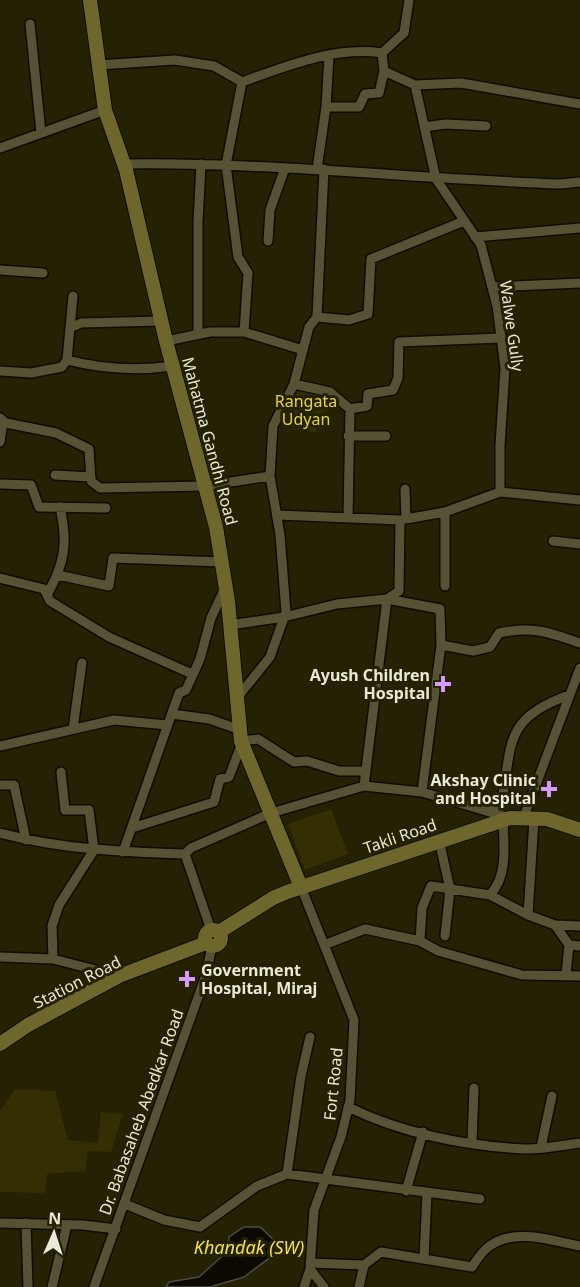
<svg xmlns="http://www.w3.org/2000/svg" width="580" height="1287" font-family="'Noto Sans',sans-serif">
	<rect width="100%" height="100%" fill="#252103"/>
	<path fill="#342f02" d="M 297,389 L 330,398 L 315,433 L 280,424 Z
		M 331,809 L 348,854 L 305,870 L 288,824 Z
		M 15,1089 L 55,1091 L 68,1140 L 98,1143 L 101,1112 L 123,1114 L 111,1152 L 88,1151 L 85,1171 L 47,1174 L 45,1193 L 0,1192 L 0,1111 Z"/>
	<path fill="#0b0901" stroke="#4e4c41" stroke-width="1.5" d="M 244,1227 L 260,1227 L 275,1241 L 272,1256 L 244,1277 L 210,1287 L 166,1287 L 169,1282 L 199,1277 L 229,1250 L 229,1237 Z"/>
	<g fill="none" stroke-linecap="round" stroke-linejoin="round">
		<g stroke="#0f0a00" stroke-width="12">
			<path id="minor" d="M 409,0 L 404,33 L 382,53 L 384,71 L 415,85 L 461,83 L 580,104
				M 30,24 L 41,133
				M 98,65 L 175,60 L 214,66 L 242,82
				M 242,82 L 226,165 L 238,257 L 248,273 L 244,332
				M 242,82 C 286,66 335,46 382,53
				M 415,85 L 436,179 L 481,245 L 497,306 L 505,368 L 500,446 L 500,492
				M 326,107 L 359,107 L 365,94 L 379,93 L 384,71
				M 425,127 L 445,124 L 486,126
				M 0,148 L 105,110
				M 125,164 C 270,162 414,179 560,184 L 580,182
				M 317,169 L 326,107 L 329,56
				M 475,237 L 580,228
				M 268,241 L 270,210 L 285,168
				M 0,270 L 43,273
				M 492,287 L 580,283
				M 317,317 L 349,320 L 368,314 L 371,259 L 464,221
				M 70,328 L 73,296
				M 198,334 L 198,222 L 201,164
				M 166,341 L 210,332 L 244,332 L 303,350
				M 67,360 L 70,328 L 81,323 L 162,321
				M 0,371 L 31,373 L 62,367 L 67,360 C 102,369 137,371 173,366
				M 294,384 L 330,392 L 350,409 L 367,406 L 368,394 L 393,390 L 398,378 L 399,342 L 501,338
				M 0,418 L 6,423 L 56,433 L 89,449 L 91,481 L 100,488 L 205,486 L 270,476
				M 348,436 L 386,436
				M 0,442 L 3,421
				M 55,475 L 91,477
				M 0,484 L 31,485 L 39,507 L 106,508
				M 405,489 L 406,519
				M 445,512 L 445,586
				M 277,515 L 400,520 L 445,512 L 500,492 L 580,500
				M 348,518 L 350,409
				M 553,541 L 580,544
				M 58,575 L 109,586 L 113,558 L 222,562
				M 0,578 L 44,589 L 50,601 L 109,637 L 192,674
				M 47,595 C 65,563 68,543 60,507
				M 230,625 L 284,617 L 337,604 L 387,599 L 440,609 L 441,645 L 422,792
				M 441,645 L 473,651 L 490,647 L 499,633 C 533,626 548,632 580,643
				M 237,698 L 270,657 L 286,612 L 280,535 L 270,476 L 273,426 L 294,384 L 309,327 L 317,317 L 324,169
				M 172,714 L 209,719 L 241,730
				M 73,729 L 82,663
				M 241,741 L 258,739 L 294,762 L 307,761 L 339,771 L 365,771
				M 0,746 L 114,720 L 167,725
				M 0,785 L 14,785 L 26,840
				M 364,786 L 422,792 L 510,818
				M 489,812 L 501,805 C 513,744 502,719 569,695
				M 523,819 L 580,668
				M 534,819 L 528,915 L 555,925 L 580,926
				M 132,828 L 214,802 L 220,779 L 229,777 L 242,743
				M 0,833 C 61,849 122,852 185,854
				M 439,840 L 450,889 L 445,936
				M 123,852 L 179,693 L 186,690 L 200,659 L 211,618 L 225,588
				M 301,887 L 354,1020 L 350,1100 L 341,1137 L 314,1210 L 310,1269 L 304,1287
				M 490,895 L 528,915
				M 555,925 L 569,945 L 580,946
				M 211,930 L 185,854 L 191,848 L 271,813 L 364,786 L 387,599 L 399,591 L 400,520
				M 420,941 L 422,908 L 431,886 L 490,895 C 508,876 504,846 503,820
				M 324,945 L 365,929 L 420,941 L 438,951 L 522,975 L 580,976
				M 0,957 L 53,959 L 119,976
				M 53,959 L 52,926 L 59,905 L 94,850 L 89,810 L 65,810 L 61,772
				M 566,974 L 569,945
				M 348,1107 C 401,1133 465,1146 524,1149 C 542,1150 562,1145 580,1143
				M 472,1143 L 474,1088
				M 541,1147 L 552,1096
				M 287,1174 L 301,1076 L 310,1037
				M 406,1191 L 423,1132
				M 125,1204 L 164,1220 L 200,1227 L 257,1186 L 287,1174 L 480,1199
				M 0,1223 L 83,1225 L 116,1229
				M 26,1223 L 28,1287
				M 424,1259 L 427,1193
				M 310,1263 L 364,1265 L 359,1287
				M 364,1265 L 381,1252 L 472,1267 C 477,1259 483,1250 491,1245 C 516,1228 553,1241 580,1246
				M 310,1269 L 324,1287
				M 52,1287 L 67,1225
				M 94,1287 L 206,975 L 212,946"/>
		</g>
		<g stroke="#0f0a00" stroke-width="16">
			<path id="secondary" d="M 90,0 L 105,110 L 126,170 L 166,341 L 216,527 L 228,601 L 241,741 L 301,887
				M205 938a8 8 0 1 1 16 0a8 8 0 1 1-16 0Z
				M 219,932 L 273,898 L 287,892 L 510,818 L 547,819 L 580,830
				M 0,1044 L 28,1025 L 119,976 L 206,943"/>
		</g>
		<use href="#minor" stroke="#565233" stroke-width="9"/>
		<use href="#secondary" stroke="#6e672c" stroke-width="14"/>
	</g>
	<g fill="#d69bfa" stroke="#252103" stroke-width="2">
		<path d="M440 675h6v6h6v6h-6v6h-6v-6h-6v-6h6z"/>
		<path d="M546 780h6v6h6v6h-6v6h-6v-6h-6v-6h6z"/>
		<path d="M184 970h6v6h6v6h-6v6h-6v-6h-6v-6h6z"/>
	</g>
	<g text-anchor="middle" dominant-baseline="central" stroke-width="6" stroke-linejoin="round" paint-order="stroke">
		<g font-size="16" fill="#eae8d6" stroke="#252103">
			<text transform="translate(512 326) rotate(82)">Walwe Gully</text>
			<text transform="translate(210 441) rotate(75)">Mahatma Gandhi Road</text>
			<text transform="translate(400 836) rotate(-19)">Takli Road</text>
			<text transform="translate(77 982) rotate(-27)">Station Road</text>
			<text transform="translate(333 1084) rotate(-84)">Fort Road</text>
			<text transform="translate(141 1112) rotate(-70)">Dr. Babasaheb Abedkar Road</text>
		</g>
		<g font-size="16" fill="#e7d547" stroke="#252103">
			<text x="306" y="401">Rangata<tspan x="306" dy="18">Udyan</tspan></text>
		</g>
		<g font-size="16" font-weight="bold" fill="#eae8d6" stroke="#252103" text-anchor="end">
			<text x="430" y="675">Ayush Children<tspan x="430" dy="18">Hospital</tspan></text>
			<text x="536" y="780">Akshay Clinic<tspan x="536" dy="18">and Hospital</tspan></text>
			<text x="201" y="970" text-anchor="start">Government<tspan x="201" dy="18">Hospital, Miraj</tspan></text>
		</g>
		<g font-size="18" font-style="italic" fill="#f2e055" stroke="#252103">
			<text x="249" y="1247">Khandak (SW)</text>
		</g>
	</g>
	<g transform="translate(54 1233) rotate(3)" stroke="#252103" stroke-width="4.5" paint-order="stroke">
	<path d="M0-4.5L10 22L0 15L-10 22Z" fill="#eae8d6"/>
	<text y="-9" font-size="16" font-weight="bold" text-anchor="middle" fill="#eae8d6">N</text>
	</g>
</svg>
